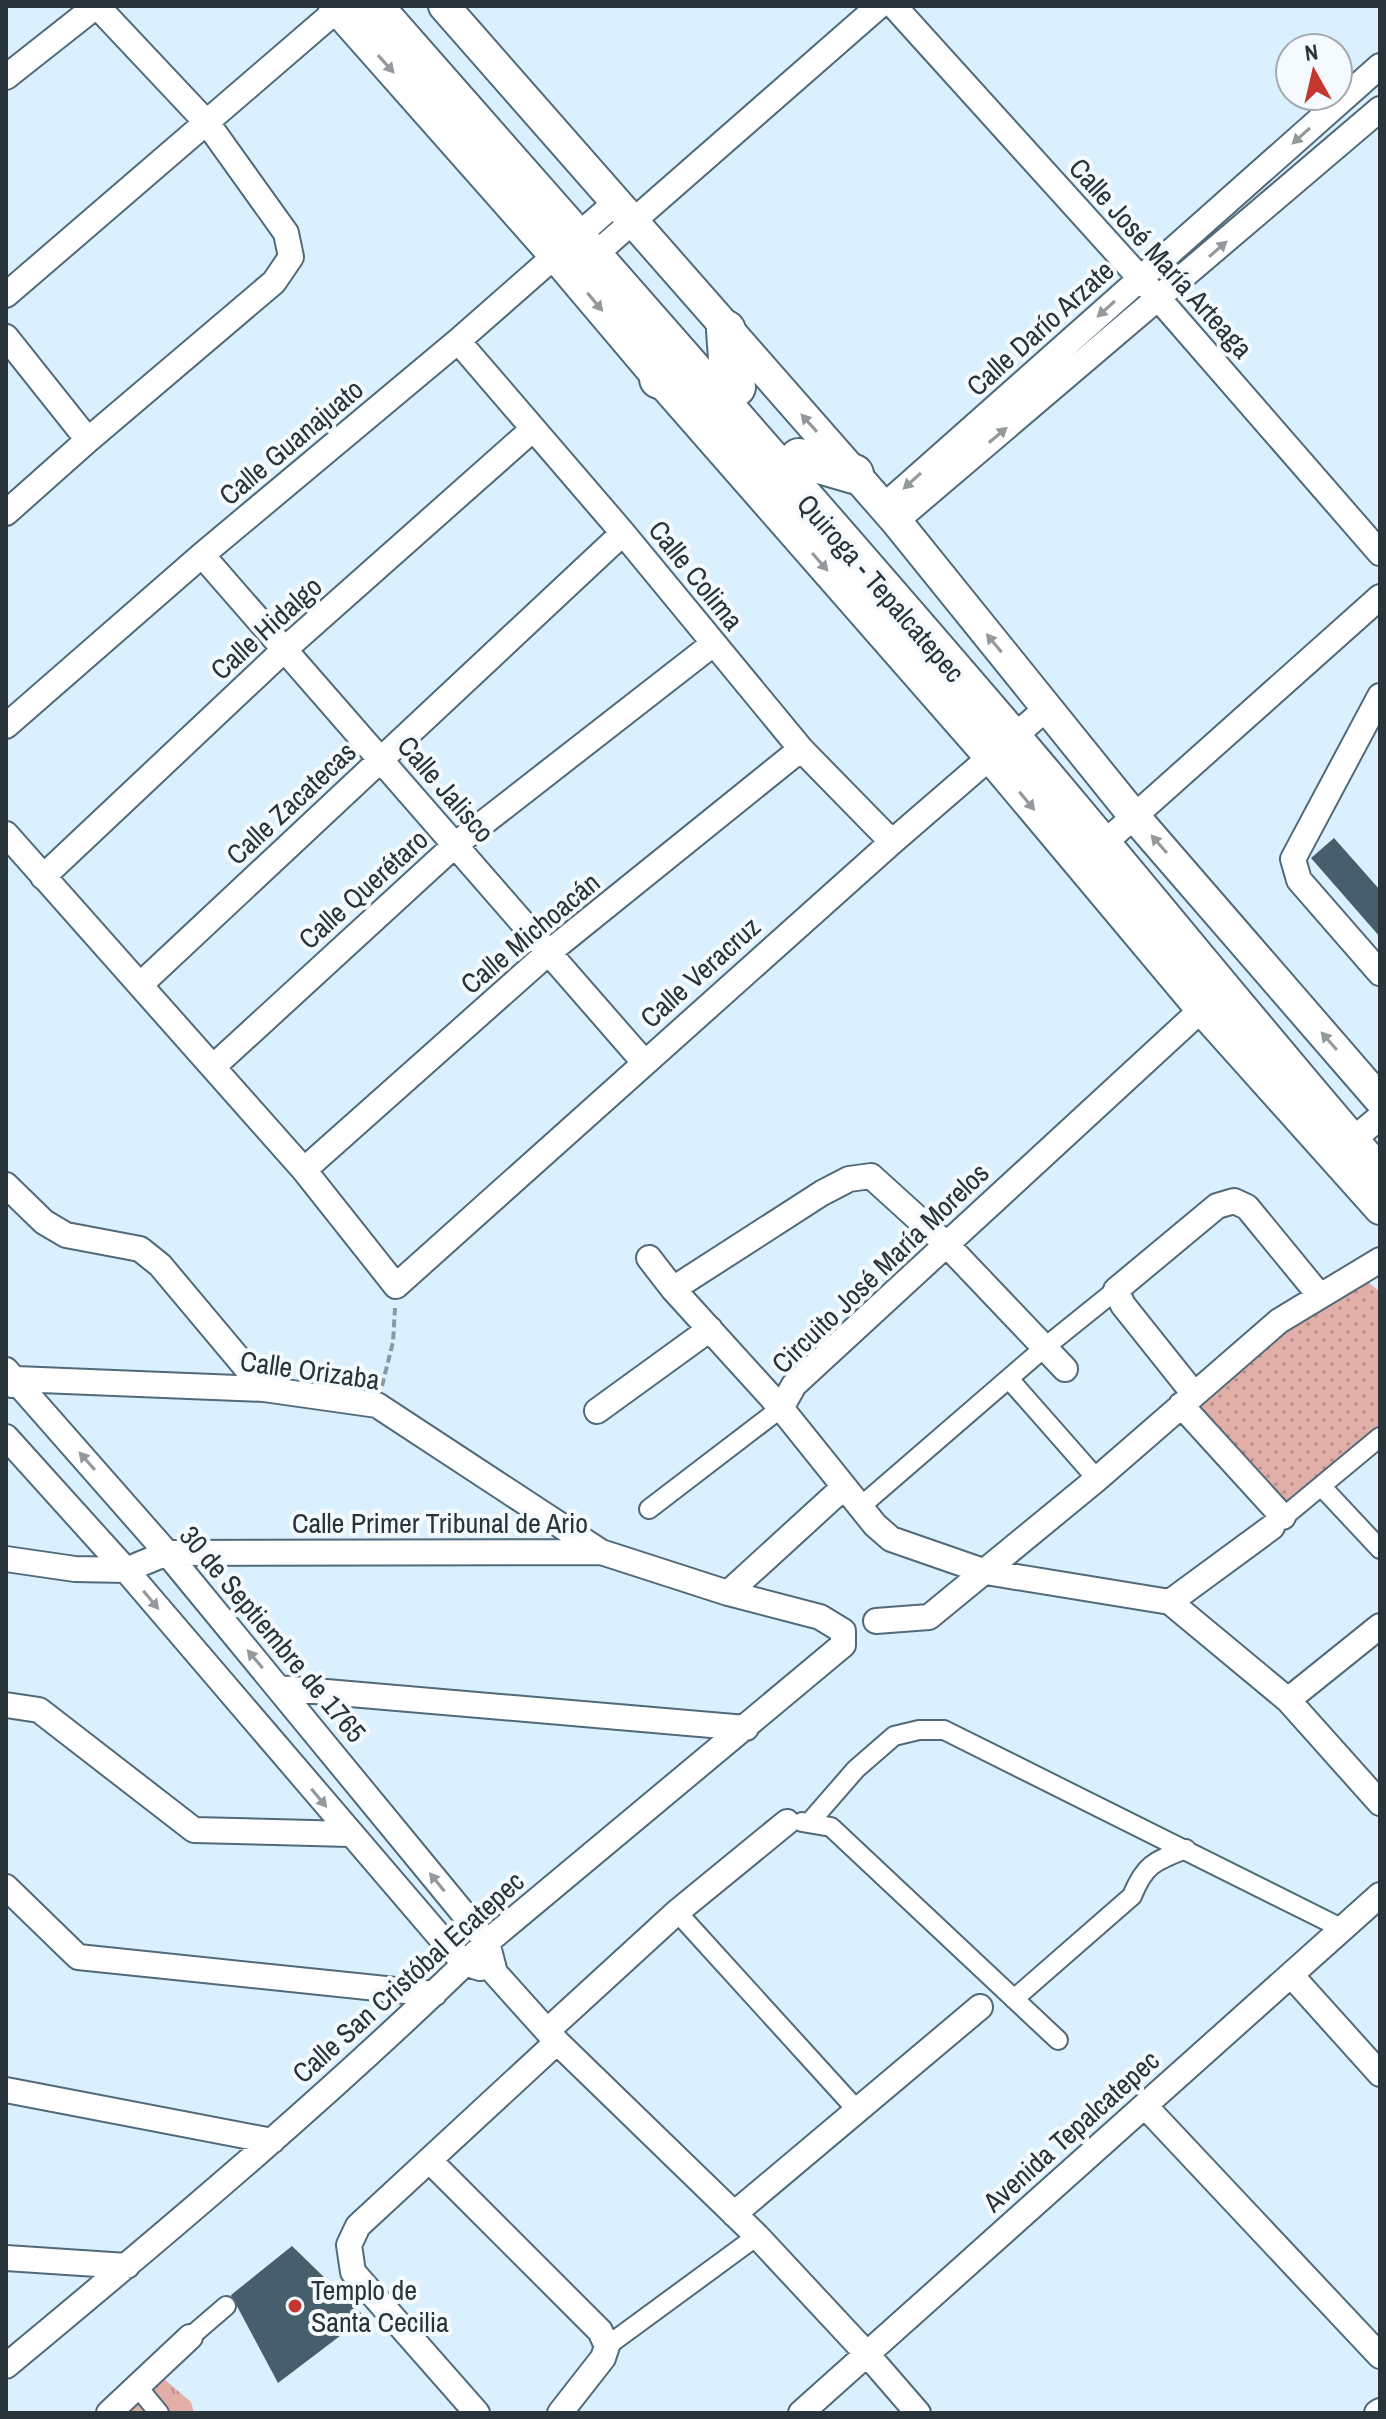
<svg xmlns="http://www.w3.org/2000/svg" width="1386" height="2419" font-family="'Archivo Narrow',sans-serif">
	<defs>
		<pattern id="grass-tufts" width="24" height="20" patternUnits="userSpaceOnUse" patternTransform="scale(2)"><rect width="24" height="20" fill="#e1afa8"/><path d="M3 7l-1-3M5 7V3M7 7l1-3M15 17l-1-3M17 17v-4M19 17l1-3" fill="none" stroke="#b68f8a"/></pattern>
		<pattern id="park-dots" width="8" height="8" patternUnits="userSpaceOnUse" patternTransform="scale(2)"><rect width="8" height="8" fill="#e1afa8"/><path d="M2 2h.1M6 6h.1" fill="none" stroke="#b68f8a" stroke-width="1.8" stroke-linecap="round"/></pattern>
	</defs>
	<rect width="100%" height="100%" fill="#daf0fe"/>
	<path fill="url(#grass-tufts)" d="M 164,2379 L 191,2402 L 194,2413 L 128,2413 Z"/>
	<path fill="url(#park-dots)" d="M 1360,1275 L 1380,1292 L 1380,1433 L 1284,1514 L 1184,1405 Z"/>
	<path fill="#475f6d" d="M 1334,838 L 1380,890 L 1380,937 L 1311,858 Z
		M 292,2246 L 365,2317 L 278,2383 L 231,2295 Z"/>
	<g fill="none" stroke-linecap="round" stroke-linejoin="round">
		<g stroke="#516978" stroke-width="22">
			<path id="pedestrian" d="M 1009,1379 L 1097,1479
				M 1321,1486 L 1380,1549
				M 860,1507 L 1044,1348 L 1116,1290
				M 649,1509 L 781,1408
				M 1274,1525 L 1380,1437
				M 802,1822 L 831,1827 L 1058,2040
				M 809,1823 L 856,1769 L 894,1736 L 919,1730 L 944,1730 L 1341,1928
				M 677,1912 L 856,2109
				M 1014,1999 L 1132,1896 C 1145,1864 1155,1861 1186,1849
				M 190,2337 L 226,2306
				M 607,2346 L 757,2236
				M 136,2385 L 159,2413"/>
		</g>
		<g stroke="#516978" stroke-width="28">
			<path id="minor" d="M 894,6 L 1159,299 L 1380,553
				M 6,77 L 96,6
				M 583,265 L 879,6
				M 6,295 L 338,9
				M 6,337 L 88,440
				M 458,341 L 623,533 L 801,749 L 892,842
				M 883,507 L 1380,66
				M 6,513 L 88,440 L 274,282 L 291,257 L 286,233 L 208,124 L 97,6
				M 896,521 L 1380,109
				M 202,555 L 644,1062
				M 1380,696 L 1293,859 L 1299,880 L 1380,973
				M 6,726 L 202,555 L 458,341 L 615,203
				M 6,834 L 304,1170 L 396,1286 L 892,842 L 1047,708
				M 1092,854 L 1380,597
				M 43,877 L 284,650 L 533,429
				M 140,985 L 623,533
				M 213,1067 L 455,845 L 713,644
				M 1342,1149 L 1380,1117
				M 304,1170 L 548,953 L 801,749
				M 6,1185 L 44,1222 L 66,1235 L 140,1249 L 160,1265 L 264,1389
				M 649,1258 L 673,1289 L 781,1408 L 875,1525 L 891,1539 L 986,1572 L 1170,1602 L 1288,1700 L 1380,1803
				M 673,1289 L 822,1193 L 849,1179 L 871,1176 L 947,1245 L 1065,1369
				M 6,1370 L 167,1553 L 487,1942 L 495,1973 L 557,2042 L 757,2236 L 866,2353 L 918,2413
				M 11,1385 L 16,1379 L 264,1389 L 377,1405 L 601,1552
				M 1194,1394 L 1123,1305 L 1116,1290 L 1217,1206 L 1234,1201 L 1247,1207 L 1320,1296
				M 1181,1405 L 1283,1517
				M 781,1408 L 794,1385 L 1214,998
				M 597,1411 L 710,1329
				M 6,1437 L 126,1570 L 446,1944 L 465,1963 L 480,1968
				M 6,1559 L 75,1569 L 126,1570 L 167,1553 L 601,1552 L 728,1593 L 820,1617 L 843,1631 L 843,1645 L 487,1942 C 335,2091 170,2230 6,2366
				M 728,1593 L 844,1487
				M 1170,1602 L 1272,1527
				M 876,1621 L 929,1617 L 1097,1479 L 1279,1321 L 1380,1260
				M 280,1688 L 746,1728
				M 1288,1700 L 1380,1626
				M 6,1705 L 39,1710 L 194,1830 L 350,1834
				M 6,1887 L 78,1957 L 434,1994
				M 1291,1975 L 1380,2074
				M 547,2031 L 677,1912 L 787,1822
				M 6,2090 L 272,2141
				M 1145,2106 L 1380,2356
				M 430,2161 L 600,2331 L 607,2346 L 603,2358 L 560,2413
				M 734,2214 L 980,2007
				M 6,2258 L 127,2266
				M 109,2413 L 190,2337
				M 477,2413 L 353,2272 L 349,2245 L 358,2226 L 557,2042
				M 801,2413 L 1380,1895
				M 1377,2413 L 1380,2411"/>
		</g>
		<g stroke="#516978" stroke-width="34">
			<path id="tertiary" d="M 334,6 L 555,256 L 659,379 L 989,756 L 1201,1009 L 1380,1209
				M 444,6 L 896,521 L 1134,816 L 1380,1100"/>
		</g>
		<g stroke="#516978" stroke-width="42">
			<path id="primary" d="M 373,6 C 586,249 801,491 1011,737 C 1135,883 1255,1032 1380,1177
				M 726,330 L 728,359 L 736,387
				M 659,379 L 717,400
				M 799,458 L 854,474"/>
		</g>
		<path stroke="#899aa5" stroke-width="4" stroke-dasharray="8 4" stroke-linecap="butt" d="M 382,1386 L 393,1342 L 395,1308"/>
		<use href="#pedestrian" stroke="#fff" stroke-width="18"/>
		<use href="#minor" stroke="#fff" stroke-width="24"/>
		<use href="#tertiary" stroke="#fff" stroke-width="30"/>
		<use href="#primary" stroke="#fff" stroke-width="38"/>
	</g>
	<defs><path id="oneway-solid" d="M-6-.8H1V-3.2L6.5 0L1 3.2V.8H-6Z" transform="scale(2)"/></defs>
	<g fill="#94999c">
		<use href="#oneway-solid" transform="translate(386 64) rotate(48)"/>
		<use href="#oneway-solid" transform="translate(1301 136) rotate(138)"/>
		<use href="#oneway-solid" transform="translate(1218 249) rotate(-41)"/>
		<use href="#oneway-solid" transform="translate(595 302) rotate(50)"/>
		<use href="#oneway-solid" transform="translate(1106 309) rotate(138)"/>
		<use href="#oneway-solid" transform="translate(809 423) rotate(-132)"/>
		<use href="#oneway-solid" transform="translate(998 435) rotate(-40)"/>
		<use href="#oneway-solid" transform="translate(912 481) rotate(138)"/>
		<use href="#oneway-solid" transform="translate(820 562) rotate(49)"/>
		<use href="#oneway-solid" transform="translate(994 643) rotate(-129)"/>
		<use href="#oneway-solid" transform="translate(1027 801) rotate(50)"/>
		<use href="#oneway-solid" transform="translate(1159 844) rotate(-131)"/>
		<use href="#oneway-solid" transform="translate(1329 1041) rotate(-131)"/>
		<use href="#oneway-solid" transform="translate(87 1461) rotate(-131)"/>
		<use href="#oneway-solid" transform="translate(151 1600) rotate(50)"/>
		<use href="#oneway-solid" transform="translate(255 1659) rotate(-130)"/>
		<use href="#oneway-solid" transform="translate(319 1798) rotate(50)"/>
		<use href="#oneway-solid" transform="translate(437 1882) rotate(-129)"/>
	</g>
	<circle fill="#c4362e" stroke="#f5fafe" stroke-width="3" cx="295" cy="2306" r="8"/>
	<g text-anchor="middle" dominant-baseline="central" stroke-width="8" stroke-linejoin="round" paint-order="stroke">
		<g font-size="28" fill="#28333a" stroke="#f5fafe">
			<text transform="translate(1161 258) rotate(48)">Calle José María Arteaga</text>
			<text transform="translate(1040 328) rotate(-42)">Calle Darío Arzate</text>
			<text transform="translate(291 442) rotate(-40)">Calle Guanajuato</text>
			<text transform="translate(696 575) rotate(51)">Calle Colima</text>
			<text transform="translate(881 588) rotate(49)">Quiroga - Tepalcatepec</text>
			<text transform="translate(266 628) rotate(-42)">Calle Hidalgo</text>
			<text transform="translate(446 789) rotate(49)">Calle Jalisco</text>
			<text transform="translate(291 803) rotate(-43)">Calle Zacatecas</text>
			<text transform="translate(363 889) rotate(-42)">Calle Querétaro</text>
			<text transform="translate(530 933) rotate(-40)">Calle Michoacán</text>
			<text transform="translate(700 972) rotate(-42)">Calle Veracruz</text>
			<text transform="translate(880 1268) rotate(-44)">Circuito José María Morelos</text>
			<text transform="translate(310 1370) rotate(8)">Calle Orizaba</text>
			<text x="440" y="1523">Calle Primer Tribunal de Ario</text>
			<text transform="translate(273 1634) rotate(50)">30 de Septiembre de 1765</text>
			<text transform="translate(408 1977) rotate(-42)">Calle San Cristóbal Ecatepec</text>
			<text transform="translate(1071 2131) rotate(-42)">Avenida Tepalcatepec</text>
		</g>
		<g font-size="28" fill="#28333a" stroke="#f5fafe" text-anchor="start">
			<text x="311" y="2290">Templo de<tspan x="311" dy="32">Santa Cecilia</tspan></text>
		</g>
	</g>
	<rect width="1386" height="2419" fill="none" stroke="#28333a" stroke-width="16"/>
	<g transform="translate(1314 72) rotate(352)"><circle r="38" fill="#f5fafe" stroke="#a3aab0" stroke-width="2"/>
	<path d="M0-6L14 30L0 20L-14 30Z" fill="#c4362e"/>
	<text y="-12" font-size="22" font-weight="bold" text-anchor="middle" fill="#28333a">N</text>
	</g>
</svg>
